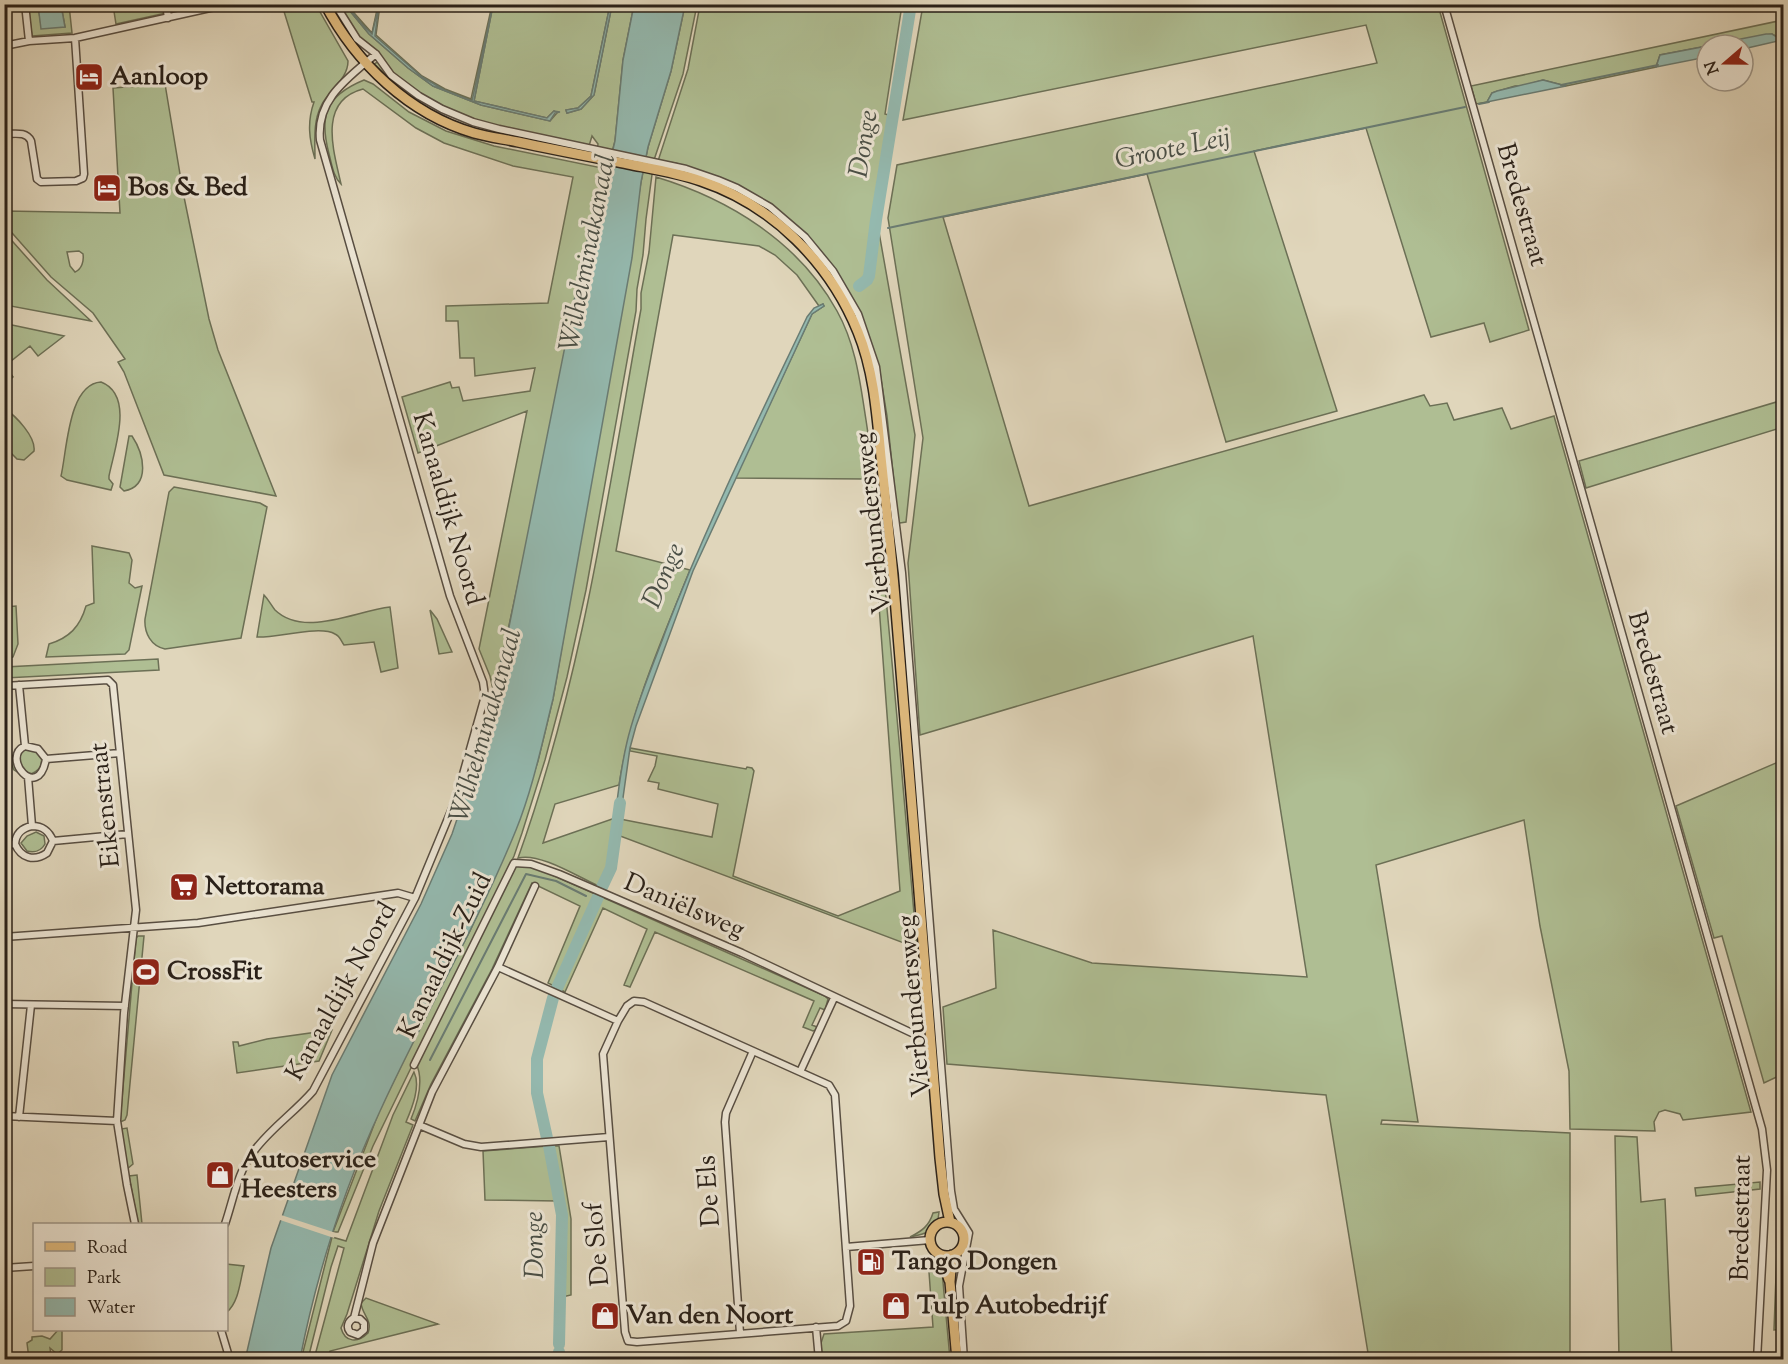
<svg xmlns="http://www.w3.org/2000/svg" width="1788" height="1364" font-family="'Sorts Mill Goudy',serif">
	<rect width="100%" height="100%" fill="#e0d6bb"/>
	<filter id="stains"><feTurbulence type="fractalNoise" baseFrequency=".00333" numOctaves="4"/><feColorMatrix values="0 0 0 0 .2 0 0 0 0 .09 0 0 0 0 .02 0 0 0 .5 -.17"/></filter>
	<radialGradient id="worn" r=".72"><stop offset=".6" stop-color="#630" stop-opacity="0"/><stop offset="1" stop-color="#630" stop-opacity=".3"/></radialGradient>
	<path fill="#afbe93" stroke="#6c7056" stroke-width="1.5" fill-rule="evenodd" d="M 28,5 L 38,5 L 41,25 L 65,27 L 61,5 L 69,5 L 72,33 L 32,36 Z
		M 113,5 L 164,5 L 166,13 L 116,24 Z
		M 282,5 L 316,5 L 348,61 C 348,80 328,90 321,106 C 313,122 315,141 315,159 C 309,139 307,122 314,102 L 312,102 Z
		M 337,5 L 345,5 L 369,34 L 408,68 L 433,86 L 481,105 L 550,121 L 557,113 L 554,111 L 547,118 L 474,101 L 493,5 L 610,5 L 591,96 L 578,108 L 566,110 L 567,113 L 581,109 L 594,95 L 612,5 L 634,5 L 623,60 L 615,141 L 612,152 L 608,151 L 606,163 L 609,165 L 595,162 L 598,144 L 592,136 L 589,146 L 527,134 L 470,119 L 432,101 L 392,73 L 382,57 L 370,45 L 360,39 Z
		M 347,5 L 372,33 L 378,5 L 380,5 L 376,35 L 422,76 L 445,89 L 471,99 L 492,5 L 473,100 L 444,90 L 422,77 L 374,36 L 376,23 L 373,33 L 371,34 Z
		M 685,5 L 697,5 L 683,74 L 654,160 L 646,219 L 643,255 L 637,289 L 636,311 L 586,590 L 567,677 L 545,760 L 522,833 L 514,856 L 373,1146 L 338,1232 L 333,1232 L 380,1109 L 427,1013 L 470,931 L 515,830 L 538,761 L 553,699 L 641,182 L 648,147 L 671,71 Z
		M 700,5 L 902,5 L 885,114 L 892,116 L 877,221 L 915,435 L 906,522 L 900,523 L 898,521 L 887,416 L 879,367 L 857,308 L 840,278 L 829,262 L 768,204 L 676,163 L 658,161 L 688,69 Z
		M 923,5 L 1438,5 L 1529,330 L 1490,342 L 1484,323 L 1431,337 L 1366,128 L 1254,151 L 1337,411 L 1226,442 L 1147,174 L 943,217 L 1029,506 L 1424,395 L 1430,406 L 1447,403 L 1454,420 L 1502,408 L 1511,429 L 1554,416 L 1751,1112 L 1683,1120 L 1680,1114 L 1665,1110 L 1659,1112 L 1654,1122 L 1655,1131 L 1570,1129 L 1569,1071 L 1540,926 L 1524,820 L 1376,865 L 1418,1122 L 1382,1120 L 1381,1124 L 1570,1133 L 1570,1359 L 1369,1359 L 1326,1095 L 947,1064 L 943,1007 L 996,988 L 993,930 L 1092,963 L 1307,977 L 1253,636 L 920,735 L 908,563 L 923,438 L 888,218 L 897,165 L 1377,63 L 1366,25 L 903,120 Z
		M 1783,20 L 1783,40 L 1772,34 L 1660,55 L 1656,67 L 1566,86 L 1543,80 L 1522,86 L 1515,86 L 1492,93 L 1487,102 L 1476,104 L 1471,86 Z
		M 379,61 L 388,74 L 457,118 L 581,149 L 581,151 C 498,134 439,123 374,64 Z
		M 364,80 L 373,84 L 409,112 L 446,131 L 494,146 L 607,169 L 607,175 L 494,694 L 490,676 L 479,649 L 527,411 L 418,453 L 402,397 L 450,382 L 452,388 L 459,387 L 463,401 L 530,391 L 535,368 L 475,376 L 474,358 L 460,358 L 458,321 L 446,321 L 446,306 L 548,303 L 573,177 L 513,166 L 444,143 L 416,128 L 363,89 C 317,101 334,152 341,184 C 333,176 332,165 329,154 C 319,116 325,96 364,80 Z
		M 165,84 L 183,192 L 209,319 L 218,350 L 276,496 L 164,475 L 124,372 L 118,362 L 125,359 L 93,313 L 51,277 L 5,225 L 5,211 L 120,213 L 113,88 ZM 79,251 L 83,254 C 84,261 82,269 75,272 L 70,266 L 67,252 Z
		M 656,177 C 729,199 799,242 837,311 C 856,345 860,382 866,420 C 872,459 876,498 880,537 C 894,674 905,811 917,948 L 615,834 L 610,872 L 603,888 C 581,879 541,852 518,858 C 582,680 608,494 641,309 L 641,293 L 649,252 ZM 673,235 L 759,246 L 775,255 L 797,275 L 819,306 L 823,304 L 824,306 L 812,314 L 735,478 L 866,479 L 877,578 L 900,891 L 838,916 L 733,876 L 754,771 L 752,768 L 747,767 L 746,769 L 630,748 L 630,751 L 657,756 L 655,766 L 648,781 L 659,783 L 658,789 L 718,804 L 712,837 L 615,818 L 543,843 L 555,804 L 619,785 C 630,711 662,639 690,570 L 616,551 Z
		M 5,233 L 47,280 L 91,321 L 5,305 Z
		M 5,325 L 12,325 L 64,336 L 38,356 L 30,346 L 5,366 L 13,377 L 5,384 Z
		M 101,382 C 135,395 114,450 109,476 L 109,479 L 113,484 L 111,490 L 67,480 L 61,476 C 67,451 68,384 101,382 Z
		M 1783,400 L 1783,427 L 1586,488 L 1579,461 Z
		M 5,409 C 16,416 36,437 34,451 L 24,460 L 17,459 L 5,447 Z
		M 129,436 L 132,436 C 144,454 151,486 124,491 L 120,487 Z
		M 174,487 L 260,503 L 267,507 L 241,638 L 165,649 C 151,646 144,633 145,619 L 169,492 Z
		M 92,546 L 129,553 L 132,560 L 129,583 L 135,588 L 142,586 L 129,650 L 125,654 L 46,657 L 49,644 C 69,638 80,627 86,606 L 94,603 Z
		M 264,595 C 268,599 271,605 275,610 C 304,638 355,611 390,607 L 398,668 L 381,672 L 374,642 L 344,645 C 341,641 340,636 335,634 C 320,625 277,638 257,637 Z
		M 16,606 L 18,644 L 13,657 L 5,660 L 5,607 Z
		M 430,610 L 437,619 L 452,652 L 439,654 Z
		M 158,659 L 159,670 L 5,678 L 5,667 Z
		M 27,748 L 35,750 L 42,757 L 41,766 C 34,776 24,777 14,770 L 10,760 L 15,752 Z
		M 1783,760 L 1783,1074 L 1764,1083 L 1722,936 L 1714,938 L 1676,806 Z
		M 36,832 L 44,836 L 45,844 C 41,851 34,853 27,851 L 21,843 L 27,836 Z
		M 516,865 L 532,866 L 825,996 L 828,999 L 825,1010 L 820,1008 L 812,1025 L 817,1027 L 816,1030 L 813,1031 L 803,1027 L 814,1001 L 655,932 L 630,987 L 624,985 L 647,929 L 603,908 L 565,992 L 548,983 L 580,906 L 532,883 L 492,969 L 431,1084 L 415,1121 L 411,1119 C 418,1102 424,1080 416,1063 Z
		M 138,936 L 144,936 L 127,1115 L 125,1120 L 120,1122 L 135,949 L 136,938 Z
		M 332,1030 L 319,1061 L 237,1073 L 233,1042 L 238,1042 L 239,1046 L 267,1039 Z
		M 414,1072 C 421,1086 412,1108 406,1122 L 413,1125 L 379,1211 L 347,1314 L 341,1328 C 345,1343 358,1343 368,1333 C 373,1320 362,1315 361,1303 L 366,1298 L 438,1324 L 330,1351 L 328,1359 L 314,1359 L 344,1248 L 338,1246 L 331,1267 L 308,1359 L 301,1360 L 332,1237 L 346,1241 L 393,1115 Z
		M 127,1128 L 133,1164 L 127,1169 L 121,1129 Z
		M 1783,1128 L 1784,1329 L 1774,1330 L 1780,1167 L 1777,1131 Z
		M 1615,1136 L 1637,1137 L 1641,1202 L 1665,1199 L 1672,1359 L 1619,1359 Z
		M 548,1146 L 559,1146 L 571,1219 L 571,1295 L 562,1297 L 563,1226 L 558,1201 L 485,1200 L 483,1151 Z
		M 137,1175 L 142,1224 L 138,1224 L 129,1176 Z
		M 1760,1182 L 1760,1189 L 1696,1196 L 1695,1188 Z
		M 939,1212 C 938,1230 927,1234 910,1237 C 922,1231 929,1226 933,1213 Z
		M 226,1264 L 244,1266 C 240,1281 239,1302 227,1312 Z
		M 942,1271 L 950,1359 L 822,1359 L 821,1343 L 824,1334 L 933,1327 L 929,1272 Z
		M 58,1330 L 62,1330 L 62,1350 L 57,1354 L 50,1348 L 51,1356 L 29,1359 L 27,1343 L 32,1340 L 32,1337 L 42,1336 L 50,1339 Z"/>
	<path fill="#94b9af" stroke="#6a7c73" stroke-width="1.5" d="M 38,5 L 61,5 L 65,27 L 41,29 Z
		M 345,5 L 347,5 L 362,24 L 372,34 L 379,5 L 375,36 L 422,77 L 444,90 L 472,101 L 493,5 L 474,101 L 547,118 L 554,111 L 560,112 L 555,113 L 550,121 L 481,105 L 433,86 L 408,68 L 369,34 Z
		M 610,5 L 612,5 L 594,95 L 581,109 L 567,113 L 566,110 L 578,108 L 591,96 Z
		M 634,5 L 685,5 L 671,71 L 648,147 L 641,182 L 632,258 L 553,699 C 542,743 533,788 516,830 C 477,926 424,1015 381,1109 C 344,1188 317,1273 300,1359 L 245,1360 L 271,1248 L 332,1075 L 421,904 L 452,834 L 475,766 L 507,637 L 584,251 L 607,175 L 615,141 L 623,60 Z
		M 1766,34 L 1772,34 L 1782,40 L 1743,49 L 1743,45 L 1710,45 Z
		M 1707,46 L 1707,57 L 1656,67 L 1660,55 Z
		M 1543,80 L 1566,86 L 1487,102 L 1492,93 L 1497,91 Z
		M 823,304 L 824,306 L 812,314 L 693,571 L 636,726 L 630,748 L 620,819 L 615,818 C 618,792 621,767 627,742 C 636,703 653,666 666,630 C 707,523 758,420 807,317 L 814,308 Z"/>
	<path fill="#e0d6bb" d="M 278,1214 L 336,1233 L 334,1238 L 277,1219 Z"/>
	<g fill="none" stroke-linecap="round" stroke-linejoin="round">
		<path stroke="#6a7c73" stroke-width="2" d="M 1561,85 L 1658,65
			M 1479,104 L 1489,102
			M 888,228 L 1465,107
			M 874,230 L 877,230
			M 430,1060 L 526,874 L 556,881 L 586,896"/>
		<path stroke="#94b9af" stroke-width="12" d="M 859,286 L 867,280 L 869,276 L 876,220 L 911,4
			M 602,887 L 611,868 L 620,803
			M 557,988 L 598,897
			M 547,1138 L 537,1093 L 537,1059 L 553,998
			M 549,1146 L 562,1215 L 559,1344
			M 558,1360 L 559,1352"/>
		<g stroke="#584e42" stroke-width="9">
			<path id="minor" d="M 25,4 L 29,41
				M 166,4 L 168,18
				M 335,4 L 357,39 L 376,54 L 391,75 L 419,96 L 442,109 L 473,122 L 499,129 L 686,169 L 718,180 L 737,188 L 770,207 L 805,237 L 833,271 L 858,314 L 876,367 L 902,573 L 951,1191 L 954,1209 L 969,1233 L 959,1286 L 964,1360
				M 1444,4 L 1762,1129 L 1767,1170 L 1757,1360
				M 4,46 L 29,41 L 75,38 L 228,4
				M 4,134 C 15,134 26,131 31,141 L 37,179 L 41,182 L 76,181 L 83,178 L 84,174 L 75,38
				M 19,685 L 25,746
				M 4,686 L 108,680 L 113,685 L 136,910 L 124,1013 L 117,1121 L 127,1185 L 135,1224
				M 25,746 L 38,749 L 46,759 C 38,803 0,757 25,746 Z
				M 46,759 L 120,753
				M 28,777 L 32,826
				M 32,826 C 43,826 49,831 53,841 L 47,853 C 34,862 21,858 15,844 C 16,833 22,828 32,826 Z
				M 53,841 L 128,834
				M 4,845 L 15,844
				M 4,937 L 198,923 L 398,893 L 415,898
				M 498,967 L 618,1021 L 603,1054 L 625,1332 L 628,1341 L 637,1342 L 838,1326 L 846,1321 L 850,1306 L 835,1095 L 829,1085 L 644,1002 L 634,1001 L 627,1006 L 618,1021
				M 4,1004 L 125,1006
				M 414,1065 L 514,863 L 531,864 L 559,874 L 742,953 L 914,1034
				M 800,1072 L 834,998
				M 4,1116 L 117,1121
				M 19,1117 L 31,1005
				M 419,1125 L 464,1144 L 481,1147 L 609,1137
				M 225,1224 C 233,1201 238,1170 254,1151 C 271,1128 295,1112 313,1091 L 415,898 L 456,799 L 485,696 L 483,682 L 450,596 L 320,140 C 316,99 348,78 376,54
				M 846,1247 L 930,1240
				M 4,1268 L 34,1266
				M 354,1318 C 348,1321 346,1327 350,1332 L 358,1335 L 364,1330 L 364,1323 L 360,1319 L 354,1318 L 373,1243 L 432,1092 L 498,967 L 535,886
				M 816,1327 L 819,1360
				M 221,1330 L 230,1360
				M 740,1333 L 725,1122 L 726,1113 L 753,1051"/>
		</g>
		<g stroke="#2a2119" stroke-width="12">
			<path id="primary" d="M 325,4 C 356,63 409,114 474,133 C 488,137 504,139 518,142 C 555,150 592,157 628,164 C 653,169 678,173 701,181 C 773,205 830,263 858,332 C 874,371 877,415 881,457 C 886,504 891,551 895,598 C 911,785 925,971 940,1158 L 944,1194 L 950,1222
				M930 1239a17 17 0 1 1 34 0a17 17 0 1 1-34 0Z
				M 941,1255 L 949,1280
				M 952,1255 L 950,1282 L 957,1360"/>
		</g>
		<use href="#minor" stroke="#ebe4d3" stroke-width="6"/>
		<use href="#primary" stroke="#e0bb7e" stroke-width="9"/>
	</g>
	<defs>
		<g id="hotel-square" transform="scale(1.5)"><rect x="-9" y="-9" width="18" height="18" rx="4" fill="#8f2418" stroke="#ebe4d3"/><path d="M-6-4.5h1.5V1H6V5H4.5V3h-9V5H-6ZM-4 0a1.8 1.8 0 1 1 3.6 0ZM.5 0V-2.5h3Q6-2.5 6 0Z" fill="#fff"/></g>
		<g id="supermarket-square" transform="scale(1.5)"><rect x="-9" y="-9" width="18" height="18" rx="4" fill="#8f2418" stroke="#ebe4d3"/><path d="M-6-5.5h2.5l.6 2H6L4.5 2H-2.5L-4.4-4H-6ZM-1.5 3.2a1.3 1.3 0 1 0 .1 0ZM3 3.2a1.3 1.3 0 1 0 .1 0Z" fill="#fff"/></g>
		<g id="stadium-square" transform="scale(1.5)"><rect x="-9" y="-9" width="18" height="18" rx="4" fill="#8f2418" stroke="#ebe4d3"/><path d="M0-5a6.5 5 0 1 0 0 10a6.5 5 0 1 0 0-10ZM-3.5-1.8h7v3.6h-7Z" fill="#fff"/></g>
		<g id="shop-square" transform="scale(1.5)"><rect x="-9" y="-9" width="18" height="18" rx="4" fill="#8f2418" stroke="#ebe4d3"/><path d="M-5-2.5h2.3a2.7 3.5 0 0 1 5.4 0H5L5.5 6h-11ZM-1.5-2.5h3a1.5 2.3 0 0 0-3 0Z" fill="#fff"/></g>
		<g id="fuel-square" transform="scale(1.5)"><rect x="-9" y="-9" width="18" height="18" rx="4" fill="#8f2418" stroke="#ebe4d3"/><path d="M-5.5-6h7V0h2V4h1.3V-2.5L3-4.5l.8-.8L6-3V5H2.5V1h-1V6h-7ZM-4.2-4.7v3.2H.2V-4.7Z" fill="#fff"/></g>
	</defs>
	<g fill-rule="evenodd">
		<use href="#hotel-square" x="89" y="77"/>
		<use href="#hotel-square" x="107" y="188"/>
		<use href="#supermarket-square" x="184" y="887"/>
		<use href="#stadium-square" x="146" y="972"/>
		<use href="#shop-square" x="220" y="1175"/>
		<use href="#fuel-square" x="871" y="1262"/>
		<use href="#shop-square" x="896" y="1306"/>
		<use href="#shop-square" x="605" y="1316"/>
	</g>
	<g text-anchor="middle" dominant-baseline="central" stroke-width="6" stroke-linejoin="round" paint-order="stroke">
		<g font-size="26" font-weight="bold" fill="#2a2119" stroke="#ebe4d3" text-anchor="start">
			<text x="110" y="77">Aanloop</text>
			<text x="128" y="188">Bos &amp; Bed</text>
			<text x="205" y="887">Nettorama</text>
			<text x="167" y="972">CrossFit</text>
			<text x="241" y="1160">Autoservice<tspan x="241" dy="30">Heesters</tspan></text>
			<text x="892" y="1262">Tango Dongen</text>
			<text x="917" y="1306">Tulp Autobedrijf</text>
			<text x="626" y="1316">Van den Noort</text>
		</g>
		<g font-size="26" fill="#2a2119" stroke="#ebe4d3">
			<text transform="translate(1521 205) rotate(74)">Bredestraat</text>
			<text transform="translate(447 509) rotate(74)">Kanaaldijk Noord</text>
			<text transform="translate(874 523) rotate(-96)">Vierbundersweg</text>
			<text transform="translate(1652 673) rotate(74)">Bredestraat</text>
			<text transform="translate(106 805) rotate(-96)">Eikenstraat</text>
			<text transform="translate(684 907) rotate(23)">Daniëlsweg</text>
			<text transform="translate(446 956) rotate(-64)">Kanaaldijk-Zuid</text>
			<text transform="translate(342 992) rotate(-61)">Kanaaldijk Noord</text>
			<text transform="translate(915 1006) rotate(-95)">Vierbundersweg</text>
			<text transform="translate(710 1191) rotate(-94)">De Els</text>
			<text transform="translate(1742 1218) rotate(-89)">Bredestraat</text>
			<text transform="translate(598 1244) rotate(-95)">De Slof</text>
		</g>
		<g font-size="27" font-style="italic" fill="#4a4f46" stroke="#ebe4d3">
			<text transform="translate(865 144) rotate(-81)">Donge</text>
			<text transform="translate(1173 150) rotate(-12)">Groote Leij</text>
			<text transform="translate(589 253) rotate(-79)">Wilhelminakanaal</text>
			<text transform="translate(665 576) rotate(-67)">Donge</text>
			<text transform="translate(487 726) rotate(-74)">Wilhelminakanaal</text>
			<text transform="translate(536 1245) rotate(-91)">Donge</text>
		</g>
	</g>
	<rect width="1788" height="1364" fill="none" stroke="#e0d6bb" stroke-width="24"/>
	<rect x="6" y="6" width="1776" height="1352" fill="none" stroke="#2a2119" stroke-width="3"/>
	<rect x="12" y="12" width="1764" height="1340" fill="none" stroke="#2a2119" stroke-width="1.5"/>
	<rect x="33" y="1223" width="195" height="108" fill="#ebe4d3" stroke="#9e9689" stroke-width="1.5"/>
	<rect x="45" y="1242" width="30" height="9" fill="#e0bb7e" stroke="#9e9689" stroke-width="1.5"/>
	<text x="87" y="1253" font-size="18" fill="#2a2119">Road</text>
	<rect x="45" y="1268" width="30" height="18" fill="#afbe93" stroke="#9e9689" stroke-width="1.5"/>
	<text x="87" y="1283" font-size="18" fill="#2a2119">Park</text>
	<rect x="45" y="1298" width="30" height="18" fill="#94b9af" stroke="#9e9689" stroke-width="1.5"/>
	<text x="87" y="1313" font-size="18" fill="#2a2119">Water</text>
	<g transform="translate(1725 63) rotate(250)"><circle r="28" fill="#ebe4d3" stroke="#9e9689" stroke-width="1.5"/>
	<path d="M0-4.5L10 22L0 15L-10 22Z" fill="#8f2418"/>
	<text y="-9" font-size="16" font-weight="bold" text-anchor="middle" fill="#2a2119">N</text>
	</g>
	<rect width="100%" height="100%" filter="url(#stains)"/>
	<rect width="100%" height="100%" fill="url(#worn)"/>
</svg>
